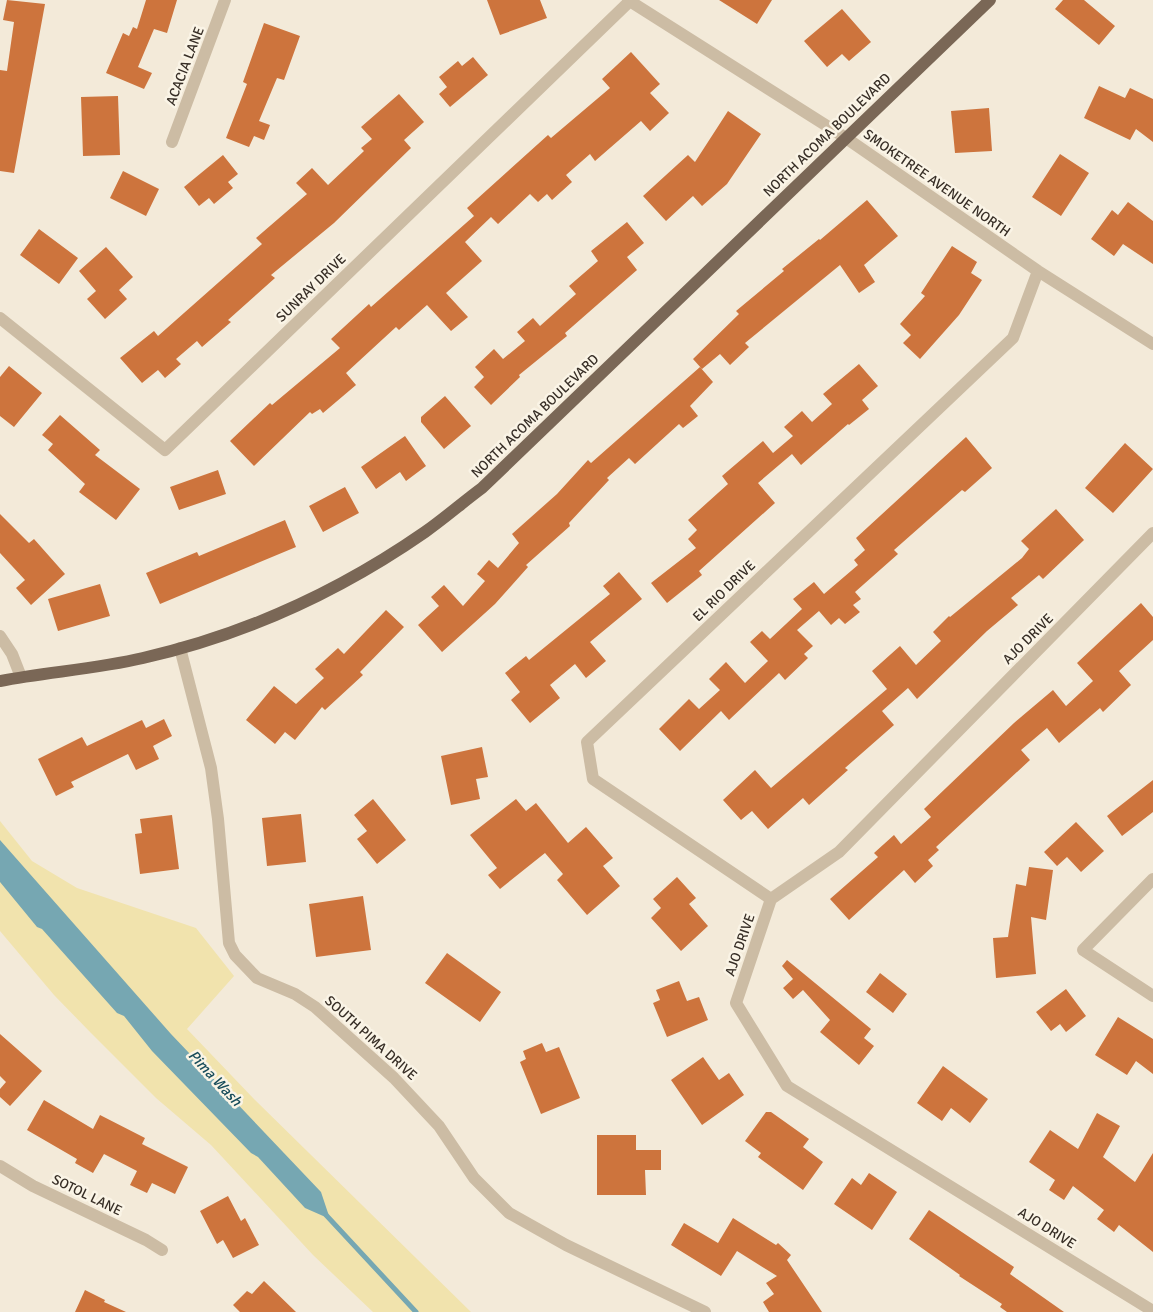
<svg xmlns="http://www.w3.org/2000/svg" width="1153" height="1312" font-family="Signika,sans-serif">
	<rect width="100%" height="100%" fill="#f3ead9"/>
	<path fill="#f1e3ad" d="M 0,821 L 32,861 L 77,888 L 196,928 L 234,976 L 187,1029 L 254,1099 L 471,1312 L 373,1312 L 313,1255 L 211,1145 L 156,1098 L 91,1033 L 54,995 L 0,931 Z"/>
	<path fill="#76a7b2" d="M 0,840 L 171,1034 L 321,1192 L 330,1219 L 305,1208 L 258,1157 L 251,1153 L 152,1051 L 124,1016 L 117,1013 L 42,929 L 37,927 L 0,882 Z"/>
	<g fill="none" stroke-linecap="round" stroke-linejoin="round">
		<path stroke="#76a7b2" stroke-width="5" d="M 326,1215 L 416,1312"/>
	</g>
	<path fill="#cd743d" d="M 7,0 L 45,4 L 14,173 L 0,171 L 0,70 L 7,71 L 14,22 L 3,20 Z
		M 146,0 L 177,0 L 167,33 L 154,29 L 138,67 L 152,73 L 144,89 L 106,73 L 123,33 L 129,36 L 133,27 L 137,29 Z
		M 487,0 L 540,0 L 547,18 L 500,35 Z
		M 719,0 L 772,0 L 757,24 Z
		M 1063,0 L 1084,0 L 1115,26 L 1099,45 L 1055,9 Z
		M 842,9 L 871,42 L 849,61 L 842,54 L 827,67 L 804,41 Z
		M 264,23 L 300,36 L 284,80 L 277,78 L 259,121 L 270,125 L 264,140 L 254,136 L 249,147 L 226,138 L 247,84 L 243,82 Z
		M 631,52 L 660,84 L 650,93 L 669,113 L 650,131 L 641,121 L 595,161 L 590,154 L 566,175 L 572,182 L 552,200 L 547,194 L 538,202 L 530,194 L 498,224 L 491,217 L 465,242 L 482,261 L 446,293 L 468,317 L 451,331 L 427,305 L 399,330 L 396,327 L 346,373 L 356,385 L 323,413 L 320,409 L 312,414 L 310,412 L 254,466 L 230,441 L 270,403 L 272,405 L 340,348 L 331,339 L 369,304 L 371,307 L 474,216 L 467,208 L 548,135 L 551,138 L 610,88 L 602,79 Z
		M 473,57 L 488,75 L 450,107 L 439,94 L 447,87 L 439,77 L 458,61 L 462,66 Z
		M 1099,86 L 1125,98 L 1130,88 L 1153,99 L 1153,142 L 1136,129 L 1130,140 L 1084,118 Z
		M 399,94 L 424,122 L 404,140 L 411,148 L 334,223 L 271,275 L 275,278 L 228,320 L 231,322 L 202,347 L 197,341 L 176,359 L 181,364 L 165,378 L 158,370 L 142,383 L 120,358 L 154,331 L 158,336 L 262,244 L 256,238 L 307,194 L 296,183 L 312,168 L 328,185 L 364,151 L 361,148 L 372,139 L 361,127 Z
		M 118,96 L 120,155 L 83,156 L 81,97 Z
		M 989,108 L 992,151 L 955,153 L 951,111 Z
		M 728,111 L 761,134 L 727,184 L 702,206 L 693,196 L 666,221 L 643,196 L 688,155 L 695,162 Z
		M 1060,154 L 1089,173 L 1061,216 L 1032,197 Z
		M 223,155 L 238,174 L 228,182 L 233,188 L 214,204 L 209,198 L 199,206 L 184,187 Z
		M 123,171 L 159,189 L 146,216 L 110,198 Z
		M 867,200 L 898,236 L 864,265 L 875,282 L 859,293 L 840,265 L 745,343 L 749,347 L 730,365 L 720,354 L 702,369 L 693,359 L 739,314 L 736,311 L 784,271 L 782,269 L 819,239 L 820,240 Z
		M 1128,202 L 1153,221 L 1153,264 L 1123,244 L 1114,256 L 1091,239 L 1112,210 L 1118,215 Z
		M 627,222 L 644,243 L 627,257 L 637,270 L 565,333 L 567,336 L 519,375 L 520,377 L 491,405 L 474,387 L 484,377 L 475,367 L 494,349 L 503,359 L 525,341 L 517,332 L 533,318 L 540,326 L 576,294 L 569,286 L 598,261 L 591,251 Z
		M 39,229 L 78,258 L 59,284 L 20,255 Z
		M 952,246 L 977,262 L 971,273 L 982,280 L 959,315 L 920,359 L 903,343 L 911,335 L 900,324 L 925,296 L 921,293 Z
		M 106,247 L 133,277 L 119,290 L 127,299 L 105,319 L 87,299 L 96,291 L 79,271 Z
		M 859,364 L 878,386 L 862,400 L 869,409 L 849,425 L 848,424 L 801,465 L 792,454 L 758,483 L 775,503 L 699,571 L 702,575 L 667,603 L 651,583 L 696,548 L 688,539 L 697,530 L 688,520 L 728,484 L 722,476 L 763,441 L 773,453 L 793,436 L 784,427 L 802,411 L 812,422 L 832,404 L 823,394 Z
		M 9,366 L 42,393 L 14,427 L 0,416 L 0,377 Z
		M 700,367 L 713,382 L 690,406 L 698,416 L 683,428 L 679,424 L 635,464 L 629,458 L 607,478 L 609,480 L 569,523 L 570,526 L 526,565 L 528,567 L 495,604 L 442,652 L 418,625 L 439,606 L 431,597 L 444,585 L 463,606 L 485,581 L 477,574 L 489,560 L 498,568 L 519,543 L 512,534 L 557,494 L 588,460 L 591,463 Z
		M 445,396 L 471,426 L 444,449 L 421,422 L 421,417 Z
		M 60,415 L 100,450 L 95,455 L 140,489 L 116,520 L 79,492 L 85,484 L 48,450 L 53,444 L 42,435 Z
		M 405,436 L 426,466 L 406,481 L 400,472 L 376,489 L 361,467 Z
		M 966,437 L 992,468 L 965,492 L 962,490 L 894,550 L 898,554 L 855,592 L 861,599 L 853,605 L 860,612 L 845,624 L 839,618 L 831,625 L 819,611 L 797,630 L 813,646 L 804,654 L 808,658 L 785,680 L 779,673 L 729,720 L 721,711 L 680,751 L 659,729 L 689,699 L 699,709 L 720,690 L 709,679 L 726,662 L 745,683 L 768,661 L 750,642 L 762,631 L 770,639 L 802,609 L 793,599 L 814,582 L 824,594 L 858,565 L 854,560 L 865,550 L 856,538 Z
		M 1125,443 L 1153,469 L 1113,513 L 1085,488 Z
		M 218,470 L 226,494 L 179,510 L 170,487 Z
		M 345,487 L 359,513 L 323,532 L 309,506 Z
		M 1056,509 L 1084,540 L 1043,579 L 1039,575 L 1011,598 L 1018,605 L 987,631 L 917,699 L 908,688 L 882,711 L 894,725 L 845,768 L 848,770 L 809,805 L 803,798 L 768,829 L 752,811 L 741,820 L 723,800 L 755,770 L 771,788 L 887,689 L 872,671 L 900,646 L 916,665 L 941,641 L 933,632 L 949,616 L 950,617 L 1022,558 L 1029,549 L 1021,541 Z
		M 0,514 L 29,543 L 34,539 L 65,574 L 31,605 L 16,588 L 25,580 L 0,553 Z
		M 285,520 L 296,547 L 160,604 L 146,573 L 197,552 L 199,556 Z
		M 619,572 L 642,599 L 590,642 L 606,661 L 586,678 L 575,664 L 550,685 L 560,698 L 530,723 L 511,700 L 520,692 L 505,673 L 526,656 L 529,660 L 610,594 L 603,586 Z
		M 100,584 L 110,616 L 58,631 L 48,599 Z
		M 1141,603 L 1153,617 L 1153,640 L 1119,671 L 1131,685 L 1103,712 L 1100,708 L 1059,743 L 1047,728 L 1021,750 L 1030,760 L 936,847 L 939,850 L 928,860 L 933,866 L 915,883 L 904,870 L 849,920 L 830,899 L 878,857 L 874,853 L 894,835 L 901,844 L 931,817 L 924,809 L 1014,723 L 1053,690 L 1066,706 L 1093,681 L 1077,663 Z
		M 386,610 L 404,627 L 360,672 L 363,675 L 325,710 L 322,707 L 295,740 L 285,732 L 275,744 L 246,720 L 274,686 L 296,704 L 324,678 L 315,669 L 338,648 L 344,654 Z
		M 164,719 L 172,736 L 153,746 L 159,759 L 136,770 L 128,754 L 71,782 L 74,787 L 56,796 L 38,759 L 82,737 L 87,746 L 142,720 L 146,728 Z
		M 482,747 L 488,777 L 476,779 L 480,799 L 451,805 L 441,756 Z
		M 1153,780 L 1153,812 L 1122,836 L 1107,816 Z
		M 373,799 L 406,840 L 377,864 L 357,839 L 367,831 L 354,815 Z
		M 516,799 L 526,811 L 536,803 L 568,843 L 586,827 L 613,858 L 603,866 L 620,886 L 587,915 L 557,880 L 563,874 L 545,853 L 500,889 L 488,875 L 497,868 L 470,835 Z
		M 301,814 L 306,862 L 267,866 L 262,818 Z
		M 172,815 L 179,869 L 140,874 L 135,834 L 142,833 L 140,819 Z
		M 1076,822 L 1104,851 L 1081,872 L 1067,857 L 1057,866 L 1044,852 Z
		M 1029,867 L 1053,870 L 1046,920 L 1031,917 L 1036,974 L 996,978 L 993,938 L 1008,937 L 1016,884 L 1026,886 Z
		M 677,877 L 696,898 L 689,904 L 708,926 L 681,951 L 651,918 L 661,908 L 653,899 Z
		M 363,896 L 371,950 L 316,957 L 309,904 Z
		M 447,953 L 501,992 L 480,1022 L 425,983 Z
		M 787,960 L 871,1029 L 864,1038 L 874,1046 L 859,1065 L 820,1032 L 830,1020 L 803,990 L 793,999 L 783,988 L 793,979 L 782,966 Z
		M 880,973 L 907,994 L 893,1013 L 866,992 Z
		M 679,981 L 687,1001 L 699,997 L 708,1020 L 667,1037 L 653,1003 L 660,1000 L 656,990 Z
		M 1066,989 L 1086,1016 L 1066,1032 L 1060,1024 L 1051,1031 L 1036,1012 Z
		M 1118,1017 L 1153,1039 L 1153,1074 L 1136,1061 L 1127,1075 L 1095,1055 Z
		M 0,1034 L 42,1071 L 10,1106 L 0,1097 L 0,1089 L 6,1082 L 0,1076 Z
		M 542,1043 L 546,1052 L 559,1047 L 580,1098 L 541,1114 L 520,1062 L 526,1059 L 523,1051 Z
		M 703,1057 L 719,1080 L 729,1073 L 744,1095 L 702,1125 L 671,1080 Z
		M 943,1066 L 988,1099 L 970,1123 L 951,1108 L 942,1121 L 917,1103 Z
		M 44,1100 L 93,1129 L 100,1115 L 145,1138 L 142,1144 L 188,1167 L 175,1194 L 152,1183 L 147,1193 L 130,1185 L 137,1171 L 104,1154 L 93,1173 L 75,1163 L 77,1159 L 27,1130 Z
		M 766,1112 L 771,1112 L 809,1139 L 803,1147 L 823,1162 L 803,1190 L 758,1157 L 761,1153 L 745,1141 Z
		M 1097,1113 L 1120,1126 L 1103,1157 L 1135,1182 L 1153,1153 L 1153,1252 L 1119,1225 L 1114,1232 L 1097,1219 L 1104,1210 L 1073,1186 L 1064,1200 L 1049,1190 L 1055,1180 L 1029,1162 L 1050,1130 L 1078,1149 Z
		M 597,1135 L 636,1135 L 636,1150 L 661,1150 L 661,1170 L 645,1170 L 646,1195 L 597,1195 Z
		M 869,1173 L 897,1192 L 872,1230 L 834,1204 L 852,1178 L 861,1185 Z
		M 228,1196 L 241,1221 L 245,1218 L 259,1245 L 233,1258 L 223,1240 L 217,1244 L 200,1211 Z
		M 929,1210 L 1014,1267 L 1010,1274 L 1064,1312 L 1007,1312 L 1000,1307 L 1002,1304 L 959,1276 L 960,1275 L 909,1239 Z
		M 733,1218 L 776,1245 L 778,1243 L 791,1255 L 787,1260 L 822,1312 L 769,1312 L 763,1302 L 774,1294 L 766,1283 L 777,1276 L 737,1251 L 721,1276 L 671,1245 L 684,1223 L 718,1243 Z
		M 264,1281 L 296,1312 L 240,1312 L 233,1305 L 247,1291 L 252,1294 Z
		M 85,1290 L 105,1300 L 104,1302 L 126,1312 L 75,1312 Z"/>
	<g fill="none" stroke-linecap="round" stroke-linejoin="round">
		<path stroke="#ccbca4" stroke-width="12" d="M 628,0 L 846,138 L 1038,271 L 1153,344
			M 172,142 L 225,0
			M 0,318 L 165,450 L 630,1
			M 1153,533 L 839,852 L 771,899 L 736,1003 L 787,1086 L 1153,1311
			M 0,636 L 12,654 L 21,677
			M 180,648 L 211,768 L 218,819 L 229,943 L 235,955 L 257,978 L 295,994 L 315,1007 L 394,1078 L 439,1126 L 474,1178 L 509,1213 L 566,1245 L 705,1312
			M 1153,879 L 1083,950 L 1153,996
			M 771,899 L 593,779 L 587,742 L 1013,338 L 1038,271
			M 0,1166 L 33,1186 L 146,1240 L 162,1250"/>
		<path stroke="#7a6756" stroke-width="12" d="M 0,681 C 47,672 96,669 143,658 C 244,635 340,591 425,532 C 445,518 463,502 482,488 L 990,0"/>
	</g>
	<g text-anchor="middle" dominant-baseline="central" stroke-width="5" stroke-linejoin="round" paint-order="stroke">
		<g font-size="14" fill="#372e26" stroke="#faf4e6">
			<text transform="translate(185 66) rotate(-69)">ACACIA LANE</text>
			<text transform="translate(827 135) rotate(-44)">NORTH ACOMA BOULEVARD</text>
			<text transform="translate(937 183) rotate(35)">SMOKETREE AVENUE NORTH</text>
			<text transform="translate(311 288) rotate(-44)">SUNRAY DRIVE</text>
			<text transform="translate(535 416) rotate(-44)">NORTH ACOMA BOULEVARD</text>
			<text transform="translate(724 591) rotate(-44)">EL RIO DRIVE</text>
			<text transform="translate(1028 639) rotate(-45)">AJO DRIVE</text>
			<text transform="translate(740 945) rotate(-71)">AJO DRIVE</text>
			<text transform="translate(371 1038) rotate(42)">SOUTH PIMA DRIVE</text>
			<text transform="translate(87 1195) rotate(26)">SOTOL LANE</text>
			<text transform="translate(1047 1228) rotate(32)">AJO DRIVE</text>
		</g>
		<g font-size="15" font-style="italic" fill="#194d5b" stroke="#faf4e6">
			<text transform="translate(215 1078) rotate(47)">Pima Wash</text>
		</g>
	</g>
</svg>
